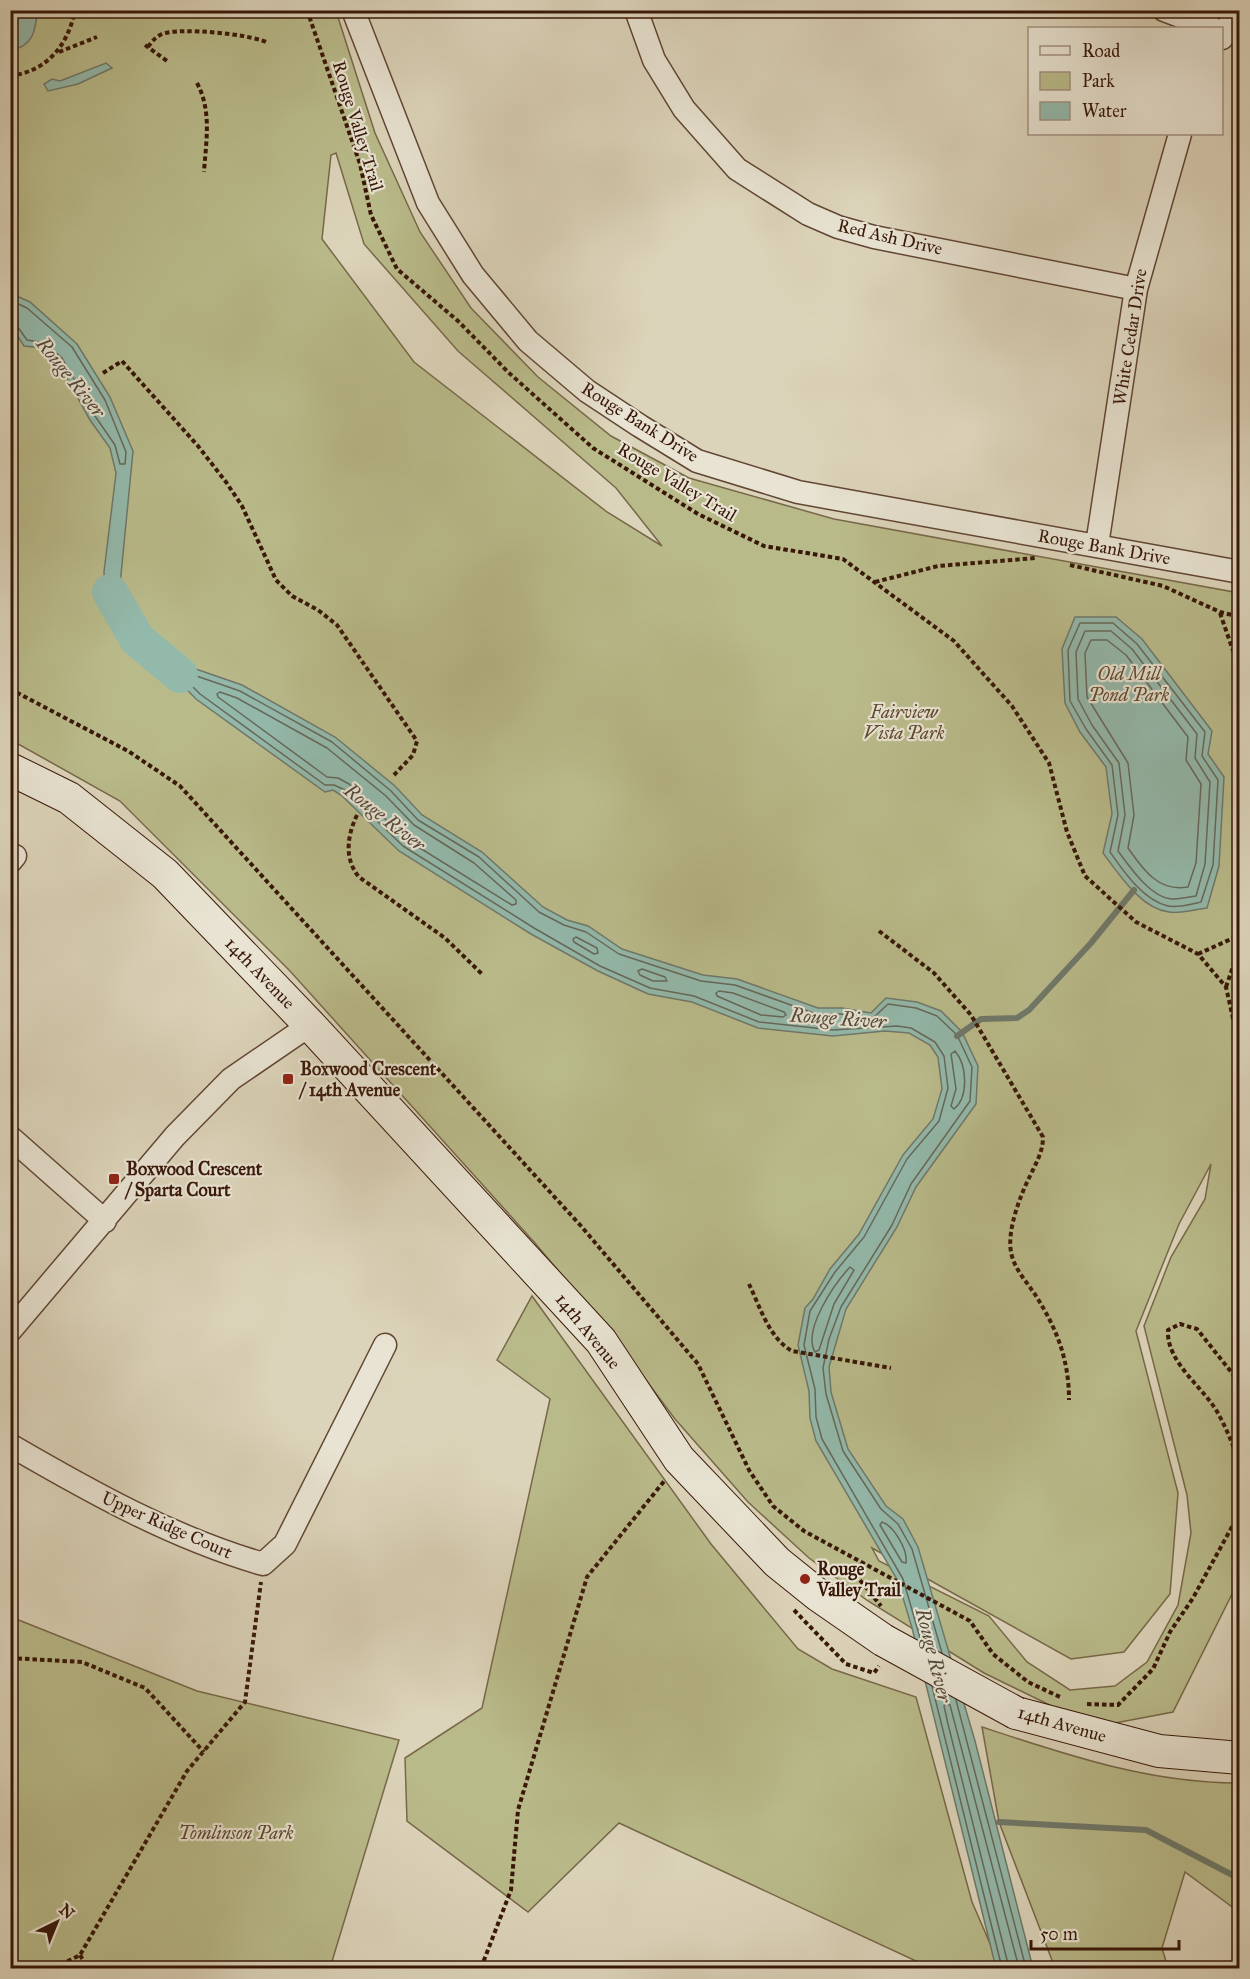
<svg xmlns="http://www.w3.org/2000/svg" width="1250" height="1979" font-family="'IM FELL Great Primer',serif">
	<rect width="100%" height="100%" fill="#dcd4ba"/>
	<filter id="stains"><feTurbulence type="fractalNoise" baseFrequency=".00333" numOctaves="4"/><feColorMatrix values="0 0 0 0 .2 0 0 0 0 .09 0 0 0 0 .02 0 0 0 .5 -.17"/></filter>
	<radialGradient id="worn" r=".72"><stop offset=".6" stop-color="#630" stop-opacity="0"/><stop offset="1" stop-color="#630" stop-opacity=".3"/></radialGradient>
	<path fill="#b9ba8a" stroke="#786849" stroke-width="1.5" fill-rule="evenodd" d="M 10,11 L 336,11 L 375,133 L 420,232 L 471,308 L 538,377 L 611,436 L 689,478 L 834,519 L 1239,593 L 1239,1580 L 1173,1712 L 1110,1724 L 1066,1713 L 984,1673 L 868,1601 L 809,1558 L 748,1502 L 675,1419 L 610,1332 L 535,1243 L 290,971 L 120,801 L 11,740 ZM 336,153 L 364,244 L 458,351 L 616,488 L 662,546 L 607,512 L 414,362 L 322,239 L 331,155 ZM 1211,1164 L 1205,1199 L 1171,1257 L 1144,1326 L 1187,1495 L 1191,1533 L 1178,1605 L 1147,1662 L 1115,1686 L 1070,1690 L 1027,1662 L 989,1616 L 879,1561 L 872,1548 L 1071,1659 L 1124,1652 L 1170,1594 L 1178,1493 L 1136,1331 L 1179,1224 Z
		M 532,1296 L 711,1544 L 798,1649 L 832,1669 L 916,1697 L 972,1902 L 995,1955 L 998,1968 L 931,1968 L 619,1823 L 528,1912 L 407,1821 L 405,1758 L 482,1708 L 550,1399 L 497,1360 Z
		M 11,1617 L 197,1691 L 399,1740 L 330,1968 L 11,1968 Z
		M 982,1727 C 1067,1755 1149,1783 1239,1783 L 1239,1912 L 1185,1872 L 1162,1948 L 1168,1968 L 1055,1968 L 999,1822 Z"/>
	<path fill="#93b9ab" stroke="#6f786a" stroke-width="1.5" d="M 10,11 L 37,11 C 36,31 32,47 11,50 Z
		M 106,63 L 112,68 L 78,84 L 48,91 L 44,84 L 52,79 L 60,81 Z
		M 10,293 L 30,302 L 77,344 L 110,397 L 133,451 L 120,585 L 129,613 L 154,640 L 193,668 L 242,685 L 335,737 L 395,786 L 422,815 L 482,852 L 543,907 L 567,920 L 588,926 L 622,949 L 703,975 L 737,979 L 818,1008 L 842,1008 L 871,1013 L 886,998 L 917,1002 L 941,1011 L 962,1032 L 978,1066 L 976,1104 L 916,1187 L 897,1227 L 846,1309 L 829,1367 L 831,1392 L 848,1449 L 886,1506 L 903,1519 L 918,1547 L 975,1741 L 1033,1968 L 996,1968 L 912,1628 L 898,1581 L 816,1441 L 810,1418 L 809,1391 L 798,1345 L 805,1308 L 813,1299 L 830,1269 L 859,1234 L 903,1155 L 933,1119 L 942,1089 L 938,1057 L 930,1045 L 909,1033 L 885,1031 L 833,1036 L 758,1028 L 692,1002 L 648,994 L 598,971 L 531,934 L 399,851 L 341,795 L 333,790 L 325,792 L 196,699 L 105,605 L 104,572 L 116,473 L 110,448 L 90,420 L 58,362 L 43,348 L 24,346 L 11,326 Z
		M 1075,617 L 1116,617 L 1142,639 L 1212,731 L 1208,754 L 1224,777 L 1219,866 L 1207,908 C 1196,909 1181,914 1169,912 C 1141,909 1119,874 1103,853 L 1112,814 L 1106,767 L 1080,732 L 1065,703 L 1062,649 Z"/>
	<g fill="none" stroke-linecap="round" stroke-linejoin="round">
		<path stroke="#66685a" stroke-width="1.5" d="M 10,300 L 27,308 L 72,347 L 105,400 L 126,452 L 125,464 L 120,464 L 115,445 L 95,416 L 62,358 L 45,343 L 27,340 L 17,326 L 10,324
			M 1080,623 L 1113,623 L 1137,644 L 1205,732 L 1202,756 L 1218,780 L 1213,865 L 1201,902 C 1192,904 1178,908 1168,906 C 1144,901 1124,872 1110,852 L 1118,815 L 1112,765 L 1086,729 L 1070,701 L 1068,650 Z
			M 1085,631 L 1111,631 L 1132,649 L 1197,734 L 1195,758 L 1210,782 L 1205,864 L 1196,896 C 1188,897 1179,899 1171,899 C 1150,897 1130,867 1118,851 L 1125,815 L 1119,763 L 1092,725 L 1078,699 L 1076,652 Z
			M 1091,640 L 1107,640 L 1126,655 L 1188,737 L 1186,760 L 1201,784 L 1196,863 L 1188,887 C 1159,892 1144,871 1128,848 L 1134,815 L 1128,763 L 1087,697 L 1085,653 Z
			M 220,692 L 237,698 L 327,748 L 386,796 L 414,825 L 474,863 L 516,900 L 516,904 L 512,905 L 407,840 L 349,784 L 338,778 L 327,777 L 218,697 L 217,694 Z
			M 576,937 L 597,948 L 598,953 L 594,954 L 574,942 L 573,939 Z
			M 642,969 L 665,977 L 667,981 L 653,981 L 640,975 L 638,971 Z
			M 719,991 L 733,993 L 784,1012 L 786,1015 L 783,1017 L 761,1015 L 717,996 L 716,993 Z
			M 955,1051 C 967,1065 969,1097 954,1109 L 951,1106 L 956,1089 L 951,1054 Z
			M 850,1267 L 854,1270 L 834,1304 L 819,1350 L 815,1352 C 802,1330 835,1283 850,1267 Z
			M 882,1522 C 894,1526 908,1550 906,1563 L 902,1562 L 880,1525 Z
			M 921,1641 L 903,1579 L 822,1439 L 816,1417 L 815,1389 L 804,1345 L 810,1311 L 835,1272 L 864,1237 L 907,1159 L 939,1121 L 948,1088 L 944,1056 L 935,1042 L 911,1028 L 897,1026 L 833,1030 L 759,1022 L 694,996 L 650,988 L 600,966 L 534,928 L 403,846 L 345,790 L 334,785 L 325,785 L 200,694 L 181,675 L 182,671 L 240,691 L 332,742 L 391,791 L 418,820 L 479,857 L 539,912 L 564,925 L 586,932 L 619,954 L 701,981 L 735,985 L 816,1014 L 841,1014 L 872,1019 L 888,1004 L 916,1008 L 937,1016 L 957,1035 L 972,1067 L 970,1101 L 911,1184 L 892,1225 L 841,1307 L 829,1339 L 823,1368 L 826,1394 L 843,1451 L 881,1509 L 898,1524 L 912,1549 L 942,1653
			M 932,1686 L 1002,1968
			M 956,1700 L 1026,1968
			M 1009,1968 L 948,1724 L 944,1706 L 946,1703 L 950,1705 L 1019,1968"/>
		<path stroke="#6f786a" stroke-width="6" d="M 957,1036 L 981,1019 L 1017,1018 L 1029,1010 L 1091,943 L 1134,890
			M 999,1822 L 1146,1830 L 1240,1879"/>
		<path stroke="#93b9ab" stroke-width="36" d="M 110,592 L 137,639 L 180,675"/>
		<g stroke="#614634" stroke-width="25">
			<path id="minor" d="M 353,10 L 428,203 L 473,275 L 528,341 L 587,391 L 640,426 L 697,461 L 798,492 L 1240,572
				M 636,10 L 654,60 L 684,109 L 737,169 L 808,214 L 838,227 L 874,237 L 1136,289
				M 1164,10 L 1212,28
				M 1222,38 L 1237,10
				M 1097,545 L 1136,289 L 1180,134
				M 10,862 L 15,856
				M 10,1137 L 105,1221
				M 10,1331 L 175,1136 L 231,1079 L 310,1025
				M 10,1445 C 91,1492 173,1538 263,1564 L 285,1544 L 385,1345"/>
		</g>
		<g stroke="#381708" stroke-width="34">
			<path id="secondary" d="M 10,769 L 69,798 L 165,874 L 310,1025 L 601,1341 L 679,1459 L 777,1562 L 818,1595 L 883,1640
				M 1016,1713 L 1159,1751 L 1240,1758"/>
		</g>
		<path stroke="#381708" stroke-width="4" stroke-dasharray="4.5 3" stroke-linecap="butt" d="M 114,10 L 115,12
			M 307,10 L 360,164 L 371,215 L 397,269 L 458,321 L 508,372 L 593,448 L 698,514 L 764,546 L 843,559 L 954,641 L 1012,706 L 1049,763 L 1067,832 L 1085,876 L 1136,922 L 1198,954 L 1226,987 L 1240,1050
			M 145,45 L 167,61
			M 148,47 C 152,41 156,37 162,34 C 180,27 248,34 266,42
			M 59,52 L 97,37
			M 10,76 C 48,71 68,45 75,10
			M 197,83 C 212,111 206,141 204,172
			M 103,373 L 122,361 L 198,446 L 226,482 L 242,506 L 276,580 L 292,596 L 318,610 L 337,625 L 417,741 L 413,755 L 394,775
			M 1070,565 L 1163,586 L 1220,612 L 1240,617
			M 875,582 L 938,566 L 1036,558
			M 1220,613 L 1240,671
			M 10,689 L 128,751 L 180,786 L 581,1226 L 698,1364 L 749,1470 L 773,1506 L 804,1531 L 970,1621 L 993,1654 L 1028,1682 L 1060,1697
			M 357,815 C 347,836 344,859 359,877 L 445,938 L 483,975
			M 879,931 L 934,973 L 971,1015 L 1043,1137 C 1043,1152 1036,1163 1030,1176 C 1020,1196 1007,1230 1011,1252 C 1014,1269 1027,1282 1036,1296 C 1057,1329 1069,1360 1069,1400
			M 1198,954 L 1240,935
			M 1226,987 L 1240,946
			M 749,1284 C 760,1307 769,1338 792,1351 L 891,1368
			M 1240,1383 L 1197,1329 L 1180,1324 L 1168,1330 C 1166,1363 1205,1388 1219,1415 C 1228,1432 1235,1449 1240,1467
			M 1237,1514 L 1240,1488
			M 863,1562 L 855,1574 L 881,1606
			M 794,1610 L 846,1664 L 874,1673 L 879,1666
			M 10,1658 L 82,1662 L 145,1688 L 204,1752
			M 1087,1704 L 1118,1705 L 1153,1669 L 1170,1632 L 1193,1598 L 1240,1512
			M 80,1955 L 88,1968
			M 54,1968 L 80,1955 L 187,1771 L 245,1702 L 261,1582
			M 481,1968 L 511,1890 L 518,1810 L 587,1577 L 665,1480"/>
		<use href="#minor" stroke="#e8e3d2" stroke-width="22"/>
		<use href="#secondary" stroke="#e8e3d2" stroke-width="32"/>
		<g stroke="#381708" stroke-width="34" stroke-linecap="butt">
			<path id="secondary-bridge" d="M 883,1640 L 1016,1713"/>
		</g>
		<use href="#secondary-bridge" stroke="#e8e3d2" stroke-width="32"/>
	</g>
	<g fill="#8f2418" stroke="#e8e3d2" stroke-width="2">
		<rect x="282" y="1073" width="12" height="12" rx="3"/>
		<rect x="108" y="1173" width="12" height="12" rx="3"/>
		<circle cx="805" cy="1579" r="6"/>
	</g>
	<g text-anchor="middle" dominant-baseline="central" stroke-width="4.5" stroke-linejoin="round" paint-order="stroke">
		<g font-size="18" fill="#381708" stroke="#e8e3d2">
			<text transform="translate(358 126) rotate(73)">Rouge Valley Trail</text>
			<text transform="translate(890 237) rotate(13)">Red Ash Drive</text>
			<text transform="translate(1130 337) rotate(-81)">White Cedar Drive</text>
			<text transform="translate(640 422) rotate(32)">Rouge Bank Drive</text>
			<text transform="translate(677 482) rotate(31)">Rouge Valley Trail</text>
			<text transform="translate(1104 547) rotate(10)">Rouge Bank Drive</text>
			<text transform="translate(260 973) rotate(46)">14th Avenue</text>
			<text transform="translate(588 1331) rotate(51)">14th Avenue</text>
			<text transform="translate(167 1525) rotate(24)">Upper Ridge Court</text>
			<text transform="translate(1062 1724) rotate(16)">14th Avenue</text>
		</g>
		<g font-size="18" font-style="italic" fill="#5f482f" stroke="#e8e3d2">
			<text x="1129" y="674">Old Mill<tspan x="1129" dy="21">Pond Park</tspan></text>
			<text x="904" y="712">Fairview<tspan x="904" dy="21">Vista Park</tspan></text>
			<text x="236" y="1833">Tomlinson Park</text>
		</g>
		<g font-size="18" font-weight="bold" fill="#381708" stroke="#e8e3d2" text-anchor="start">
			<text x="300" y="1069">Boxwood Crescent<tspan x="300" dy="21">/ 14th Avenue</tspan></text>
			<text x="126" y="1169">Boxwood Crescent<tspan x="126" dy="21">/ Sparta Court</tspan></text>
			<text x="817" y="1569">Rouge<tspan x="817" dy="21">Valley Trail</tspan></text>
		</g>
		<g font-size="20" font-style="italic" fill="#534839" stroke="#e8e3d2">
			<text transform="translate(71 377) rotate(51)">Rouge River</text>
			<text transform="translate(385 817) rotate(38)">Rouge River</text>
			<text transform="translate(838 1018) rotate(4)">Rouge River</text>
			<text transform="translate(934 1655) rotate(76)">Rouge River</text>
		</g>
	</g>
	<rect width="1250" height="1979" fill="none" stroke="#dcd4ba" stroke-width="36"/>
	<rect x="12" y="12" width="1226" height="1955" fill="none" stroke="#381708" stroke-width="3"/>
	<rect x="18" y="18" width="1214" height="1943" fill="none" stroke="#381708" stroke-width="1.5"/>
	<rect x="1028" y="27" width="195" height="108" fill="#e8e3d2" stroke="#a29181" stroke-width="1.5"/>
	<rect x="1040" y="46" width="30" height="9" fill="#e8e3d2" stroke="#a29181" stroke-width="1.5"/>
	<text x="1082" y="57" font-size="18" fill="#381708">Road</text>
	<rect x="1040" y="72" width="30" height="18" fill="#b9ba8a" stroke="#a29181" stroke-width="1.5"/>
	<text x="1082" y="87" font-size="18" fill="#381708">Park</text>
	<rect x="1040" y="102" width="30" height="18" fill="#93b9ab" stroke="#a29181" stroke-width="1.5"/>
	<text x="1082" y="117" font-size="18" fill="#381708">Water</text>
	<g transform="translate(57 1922) rotate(43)" stroke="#e8e3d2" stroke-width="4.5" paint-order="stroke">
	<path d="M0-4.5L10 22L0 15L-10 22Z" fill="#381708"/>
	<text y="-9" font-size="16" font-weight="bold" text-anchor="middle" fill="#381708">N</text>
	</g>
	<path d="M1031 1940v9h148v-9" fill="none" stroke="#381708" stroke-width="3"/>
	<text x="1040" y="1940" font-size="18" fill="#381708" stroke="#e8e3d2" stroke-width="4.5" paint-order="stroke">50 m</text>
	<rect width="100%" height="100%" filter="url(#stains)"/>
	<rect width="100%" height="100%" fill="url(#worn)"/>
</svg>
